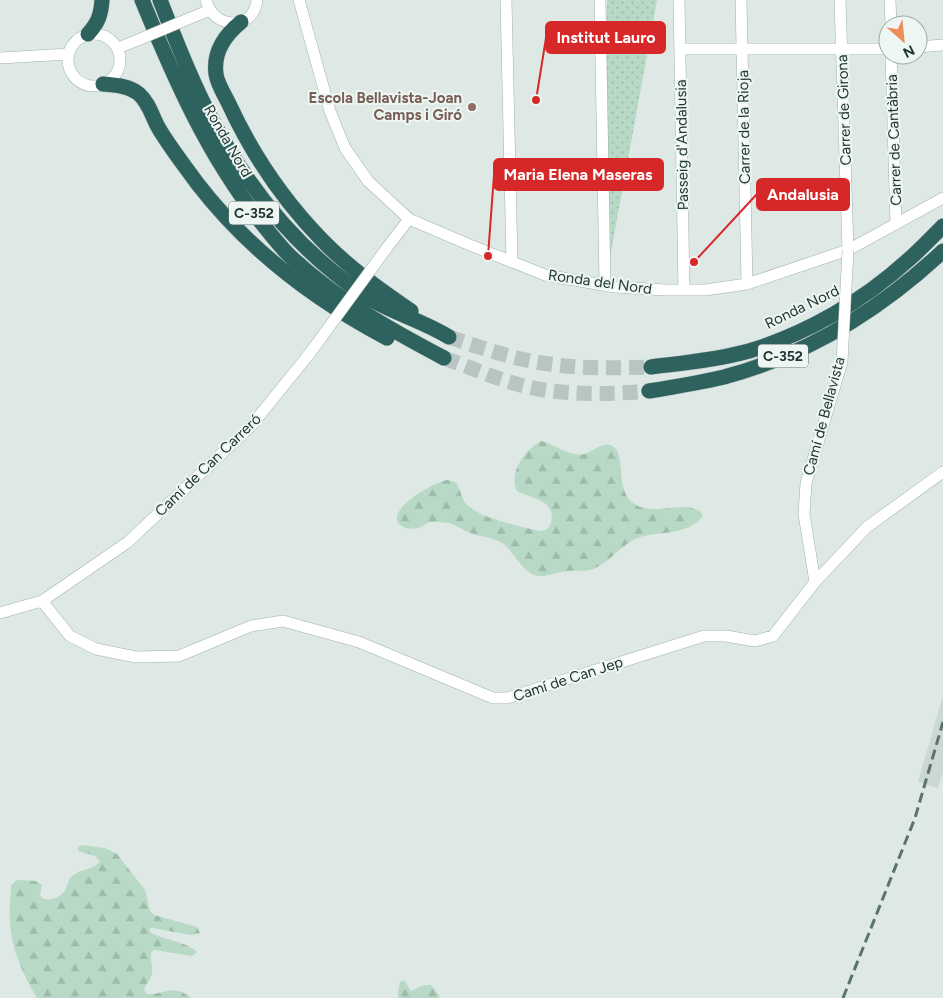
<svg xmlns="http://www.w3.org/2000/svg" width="943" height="998" font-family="Figtree,sans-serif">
	<defs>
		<pattern id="forest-firs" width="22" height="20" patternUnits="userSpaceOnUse" patternTransform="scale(1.25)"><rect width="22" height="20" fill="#b7d9c5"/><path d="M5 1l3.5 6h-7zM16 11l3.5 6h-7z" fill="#9dbbaa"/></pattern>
		<pattern id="park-dots" width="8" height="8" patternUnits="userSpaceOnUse" patternTransform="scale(1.25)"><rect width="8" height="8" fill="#b7d9c5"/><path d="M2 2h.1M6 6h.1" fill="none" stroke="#9dbbaa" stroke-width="1.8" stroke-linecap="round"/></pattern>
	</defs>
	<rect width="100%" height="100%" fill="#dee9e5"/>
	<path fill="#ccd8d4" d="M 943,695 L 943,772 L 938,788 L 918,782 Z"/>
	<path fill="url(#forest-firs)" d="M 541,441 C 555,444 569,457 584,454 C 592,452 601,443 610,445 C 629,451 612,492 636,505 C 650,513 669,507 685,507 C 690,507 695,509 700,511 L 703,516 C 687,536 660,531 640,537 C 622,543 611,562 593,569 C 584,573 576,569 567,571 C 538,576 536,584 515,557 C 511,553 508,546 502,543 C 492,537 481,537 470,533 C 463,530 456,525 449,523 C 444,522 435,522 430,522 C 426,523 424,526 420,527 C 414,530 404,529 399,524 C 386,509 434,482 447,480 C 450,480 454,482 457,483 C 460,489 461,496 464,501 C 473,517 522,527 539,531 C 545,531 549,529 551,523 C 557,500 530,498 517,491 C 508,473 525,450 541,441 Z
		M 82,845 L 105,848 L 117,854 L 145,890 L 150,911 L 154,915 L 197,927 L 200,933 L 191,935 L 152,928 L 149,929 L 150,932 C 164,940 185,941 197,952 L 192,956 L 155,950 L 152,951 C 149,959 153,964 152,972 C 152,979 146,983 144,990 L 147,994 C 164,995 174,983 191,998 L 37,998 C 23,975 11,948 10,921 C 9,909 11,897 11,885 L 17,880 L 36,881 L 42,885 L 40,895 L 42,898 C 51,902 62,897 66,888 C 68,884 68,880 71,877 C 79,869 91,871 100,862 L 95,856 L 78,851 L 78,847 Z
		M 404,980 L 411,991 L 424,985 L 431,985 L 439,995 L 439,998 L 398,998 L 398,992 L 400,982 Z"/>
	<path fill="url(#park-dots)" d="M 607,0 L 657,0 L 605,285 Z"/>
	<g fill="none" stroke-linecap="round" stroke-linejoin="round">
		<path stroke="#b8c5c2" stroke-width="15" stroke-dasharray="15 8" stroke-linecap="butt" d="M 449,337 C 479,347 510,358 542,363 C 578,369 614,368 651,367
			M 444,358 C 477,370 510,385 544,390 C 579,395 614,394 649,391"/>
		<g stroke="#a1b0ac" stroke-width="12">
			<path id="minor" d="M 206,0 C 213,30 254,31 257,0
				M 299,0 L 330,111 L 345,148 L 368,181 L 409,219 L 470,245 L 545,275 L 615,287 L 666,290 L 705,290 L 747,284 L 848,250 L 943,198
				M 506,0 L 512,262
				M 600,0 L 605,285
				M 679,0 L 684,290
				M 741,0 L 747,284
				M 840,0 L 848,250
				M 890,0 L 891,25
				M 188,19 L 210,10
				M68 60a26 26 0 1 1 52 0a26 26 0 1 1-52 0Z
				M 918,47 L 943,45
				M 118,48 L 138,40
				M 680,49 L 888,49
				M 891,55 L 896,224
				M 0,58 L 69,54
				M 386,249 L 409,219
				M 815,582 L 804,514 L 806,483 L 842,362
				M 42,601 L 70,636 L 96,649 L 136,657 L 179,656 L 251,626 L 283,621 L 359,642 L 493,698 L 507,698 L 704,636 L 726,636 L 755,641 L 773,636 L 815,582 L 867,527 L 943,472
				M 0,613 L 42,601 L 128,542 L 251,426 L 310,353"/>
		</g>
		<g stroke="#bcc3c2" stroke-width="16">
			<path id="highway" d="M 142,0 C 174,78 207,154 260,221 C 270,233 280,247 292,258 C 337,300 391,330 444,358
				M 160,0 C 175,38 189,76 208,112 C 245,185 298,251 367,297 C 393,313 423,321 449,337
				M 241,22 C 225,35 213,52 216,74 C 217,83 224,94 228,102 C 251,152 283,200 322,240 C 348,267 379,289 411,311
				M 88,34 C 98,23 101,15 102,0
				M 103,84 C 116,85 129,86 139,94 C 149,103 152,116 158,127 C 169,146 184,165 197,183 C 247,248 315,300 387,338
				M 651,367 C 683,363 717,360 749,351 C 806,334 863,301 907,261 C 920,250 931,238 943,226
				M 649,391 C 674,387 699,383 724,377 C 807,355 881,309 943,251"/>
		</g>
		<use href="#minor" stroke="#fff" stroke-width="11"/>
		<use href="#highway" stroke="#2e625e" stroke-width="15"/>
		<path stroke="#5a7370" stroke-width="3" stroke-dasharray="10 5" stroke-linecap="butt" d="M 843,998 L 915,818 L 943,722"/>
		<g stroke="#a1b0ac" stroke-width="12" stroke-linecap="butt">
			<path id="minor-bridge" d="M 138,40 L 188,19
				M 310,353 L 386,249
				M 842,362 L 848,250"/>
		</g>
		<use href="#minor-bridge" stroke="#fff" stroke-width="11"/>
	</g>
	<circle fill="#8d6e63" stroke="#eef6f3" stroke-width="2" cx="472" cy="107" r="5"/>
	<g text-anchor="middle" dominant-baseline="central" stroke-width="4" stroke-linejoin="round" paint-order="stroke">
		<g fill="#eef6f3" stroke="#5e706d" stroke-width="1">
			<rect x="229" y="201.5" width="50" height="23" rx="4"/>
			<rect x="758" y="344.5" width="50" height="23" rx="4"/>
		</g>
		<g font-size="14" font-weight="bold" fill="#203734">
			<text x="254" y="213">C-352</text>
			<text x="783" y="356">C-352</text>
		</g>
		<g font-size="15" font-weight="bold" fill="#785e54" stroke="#eef6f3" text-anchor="end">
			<text x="462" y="98">Escola Bellavista-Joan<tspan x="462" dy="17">Camps i Giró</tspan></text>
		</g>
		<g font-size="15" fill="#203734" stroke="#eef6f3">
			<text transform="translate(844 110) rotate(-92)">Carrer de Girona</text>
			<text transform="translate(744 127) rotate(-91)">Carrer de la Rioja</text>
			<text transform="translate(894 140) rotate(-92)">Carrer de Cantàbria</text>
			<text transform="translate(228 141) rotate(60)">Ronda Nord</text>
			<text transform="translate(682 145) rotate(-91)">Passeig d'Andalusia</text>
			<text transform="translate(600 282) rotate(8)">Ronda del Nord</text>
			<text transform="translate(802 307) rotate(-26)">Ronda Nord</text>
			<text transform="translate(824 416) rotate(-75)">Camí de Bellavista</text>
			<text transform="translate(208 465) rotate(-44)">Camí de Can Carreró</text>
			<text transform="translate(568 679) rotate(-18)">Camí de Can Jep</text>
		</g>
	</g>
	<path fill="none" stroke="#d62828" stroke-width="2" d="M536 100L546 38M488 256L494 175M694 262L757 194"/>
	<g fill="#d62828" stroke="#eef6f3" stroke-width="2">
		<circle cx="536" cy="100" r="5"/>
		<circle cx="488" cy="256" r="5"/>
		<circle cx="694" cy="262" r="5"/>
	</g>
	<g fill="#d62828" stroke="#d62828" stroke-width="2">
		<rect x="546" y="22" width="119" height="31" rx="5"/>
		<rect x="494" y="159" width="169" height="31" rx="5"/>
		<rect x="757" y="179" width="92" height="31" rx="5"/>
	</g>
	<g font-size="16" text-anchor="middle" font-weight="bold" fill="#fff">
		<text x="606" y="43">Institut Lauro</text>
		<text x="578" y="180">Maria Elena Maseras</text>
		<text x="803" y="200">Andalusia</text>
	</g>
	<g transform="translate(903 40) rotate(153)"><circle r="24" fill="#eef6f3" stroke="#9caaa7"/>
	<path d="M0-4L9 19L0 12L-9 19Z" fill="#eb8f59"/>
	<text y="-8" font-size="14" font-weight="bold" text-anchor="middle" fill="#203734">N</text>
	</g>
</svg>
